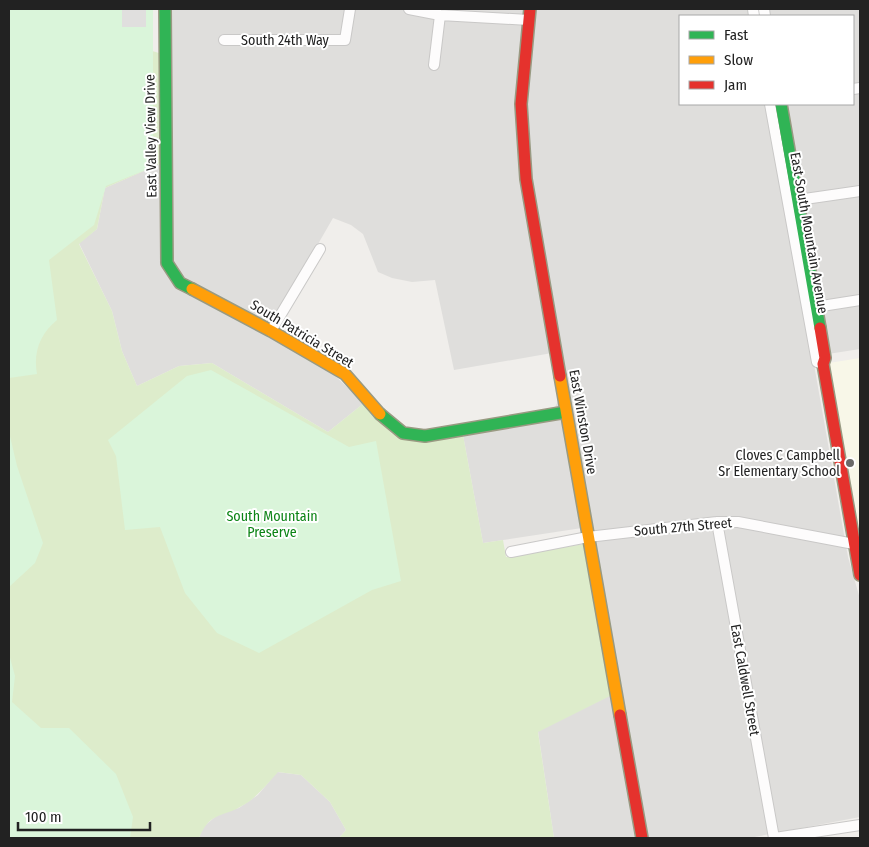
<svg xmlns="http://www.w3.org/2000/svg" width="869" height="847" font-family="'Fira Sans Condensed',sans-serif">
	<rect width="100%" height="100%" fill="#f0eeeb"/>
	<path fill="#dfdedc" d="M 170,9 L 750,9 L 752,16 L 680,16 L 680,104 L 768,104 L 848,557 L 860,599 L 860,817 L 749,838 L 554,838 L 538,731 L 621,690 L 582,528 L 483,543 L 463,435 L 550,418 L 558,401 L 552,353 L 454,370 L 435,280 L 412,282 L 392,278 L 378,272 L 363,234 L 351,225 L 333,218 L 268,331 L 333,374 L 364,403 L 328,432 L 212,363 L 179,366 L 137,386 L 122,351 L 112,311 L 79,243 L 97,229 L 105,188 L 171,159 Z
		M 767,9 L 860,9 L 860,349 L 828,354 L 783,104 L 853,104 L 853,16 L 768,16 Z
		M 277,772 L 301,775 L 330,802 L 346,830 L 339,838 L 199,838 L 203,827 L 220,813 L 239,808 L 258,795 Z"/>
	<path fill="#f8f7e8" d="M 860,358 L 860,563 L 823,364 Z"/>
	<path fill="#ddeccb" d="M 11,9 L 159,53 L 162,163 L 105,188 L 97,229 L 79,244 L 112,311 L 122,351 L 137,386 L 179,366 L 212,363 L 328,432 L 364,403 L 391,433 L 404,440 L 463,435 L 483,543 L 503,540 L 506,557 L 584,544 L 612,695 L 538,732 L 554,838 L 339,838 L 346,830 L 330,802 L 301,775 L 278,772 C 266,785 256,799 240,807 C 220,818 210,812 199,838 L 12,838 L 9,831 L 9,37 Z"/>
	<path fill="#daf5da" d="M 9,9 L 153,9 L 153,167 L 106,186 L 94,225 L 49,260 L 57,320 C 40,334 33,352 37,374 L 9,378 Z
		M 211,370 L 349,447 L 376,441 L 401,581 L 372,590 L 259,653 L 217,633 L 185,593 L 160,527 L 125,530 L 116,456 L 108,440 L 187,376 Z
		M 9,432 L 17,466 L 43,543 L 35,563 L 9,587 Z
		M 9,654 L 15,676 L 12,702 L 41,728 L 69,728 L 116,774 L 133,817 L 130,838 L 9,838 Z"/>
	<path fill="#e0dfde" d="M 122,9 L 146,9 L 146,27 L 122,27 Z"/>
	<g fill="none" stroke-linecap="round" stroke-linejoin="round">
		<g stroke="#c9c8c7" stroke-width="12">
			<path id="street" d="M 409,9 L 440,15 L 529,20
				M 753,9 L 754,16
				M 764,9 L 765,16
				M 224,40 L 345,40 L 350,9
				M 434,65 L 440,15
				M 853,89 L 860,88
				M 770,104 L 817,362 L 823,364
				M 791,201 L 860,191
				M 809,308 L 860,300
				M 271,331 L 320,249
				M 717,522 L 774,838
				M 511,552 L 588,537 L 717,522 L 738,522 L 854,544
				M 775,838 L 860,825"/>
		</g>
		<g stroke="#999a82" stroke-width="14">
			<path id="fast" d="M 165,9 L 167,263 L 180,283 L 192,289
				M 781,104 L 820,328
				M 380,414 L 403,433 L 425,436 L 566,412"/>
		</g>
		<g stroke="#999a82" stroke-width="14">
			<path id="slow" d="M 192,289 L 271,331 L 345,374 L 380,414
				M 560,376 L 620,715"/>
		</g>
		<g stroke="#999a82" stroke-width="14">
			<path id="jam" d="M 530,9 L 521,104 L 526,179 L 560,376
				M 820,328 L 825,358 L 823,364 L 860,575
				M 620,715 L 642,838"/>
		</g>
		<use href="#street" stroke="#fdfcfc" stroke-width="10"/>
		<use href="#fast" stroke="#30b455" stroke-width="11"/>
		<use href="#slow" stroke="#ff9f0a" stroke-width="11"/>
		<use href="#jam" stroke="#e5322d" stroke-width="11"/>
	</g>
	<circle fill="#6a6968" stroke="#fff" stroke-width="2" cx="850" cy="463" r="5"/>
	<g text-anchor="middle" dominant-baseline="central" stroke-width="4" stroke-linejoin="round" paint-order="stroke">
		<g font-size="14" fill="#222" stroke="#fff">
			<text x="285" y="40">South 24th Way</text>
			<text transform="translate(151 136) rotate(-91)">East Valley View Drive</text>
			<text transform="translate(809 233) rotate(80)">East South Mountain Avenue</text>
			<text transform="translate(302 334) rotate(31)">South Patricia Street</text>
			<text transform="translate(583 422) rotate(80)">East Winston Drive</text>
			<text transform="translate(683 527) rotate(-5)">South 27th Street</text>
			<text transform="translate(745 680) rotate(80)">East Caldwell Street</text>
		</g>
		<g font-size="14" fill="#222" stroke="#fff" text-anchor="end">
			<text x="840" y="455">Cloves C Campbell<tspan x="840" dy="16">Sr Elementary School</tspan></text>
		</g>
		<g font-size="14" fill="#0c8416" stroke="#fff">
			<text x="272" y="516">South Mountain<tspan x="272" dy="16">Preserve</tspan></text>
		</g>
	</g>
	<rect width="869" height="847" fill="none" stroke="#222222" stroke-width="20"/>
	<rect x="679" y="15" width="175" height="90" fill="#ffffff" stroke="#a7a7a7"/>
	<rect x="689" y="31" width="25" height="8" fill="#30b455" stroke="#a7a7a7"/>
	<text x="724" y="40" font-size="15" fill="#222222">Fast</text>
	<rect x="689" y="56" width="25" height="8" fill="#ff9f0a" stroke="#a7a7a7"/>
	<text x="724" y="65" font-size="15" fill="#222222">Slow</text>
	<rect x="689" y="81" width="25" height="8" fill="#e5322d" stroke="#a7a7a7"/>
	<text x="724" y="90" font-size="15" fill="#222222">Jam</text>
	<path d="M18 822v8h132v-8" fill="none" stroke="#222222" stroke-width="2.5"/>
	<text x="25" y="822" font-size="15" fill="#222222" stroke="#ffffff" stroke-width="4" paint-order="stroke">100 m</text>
</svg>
